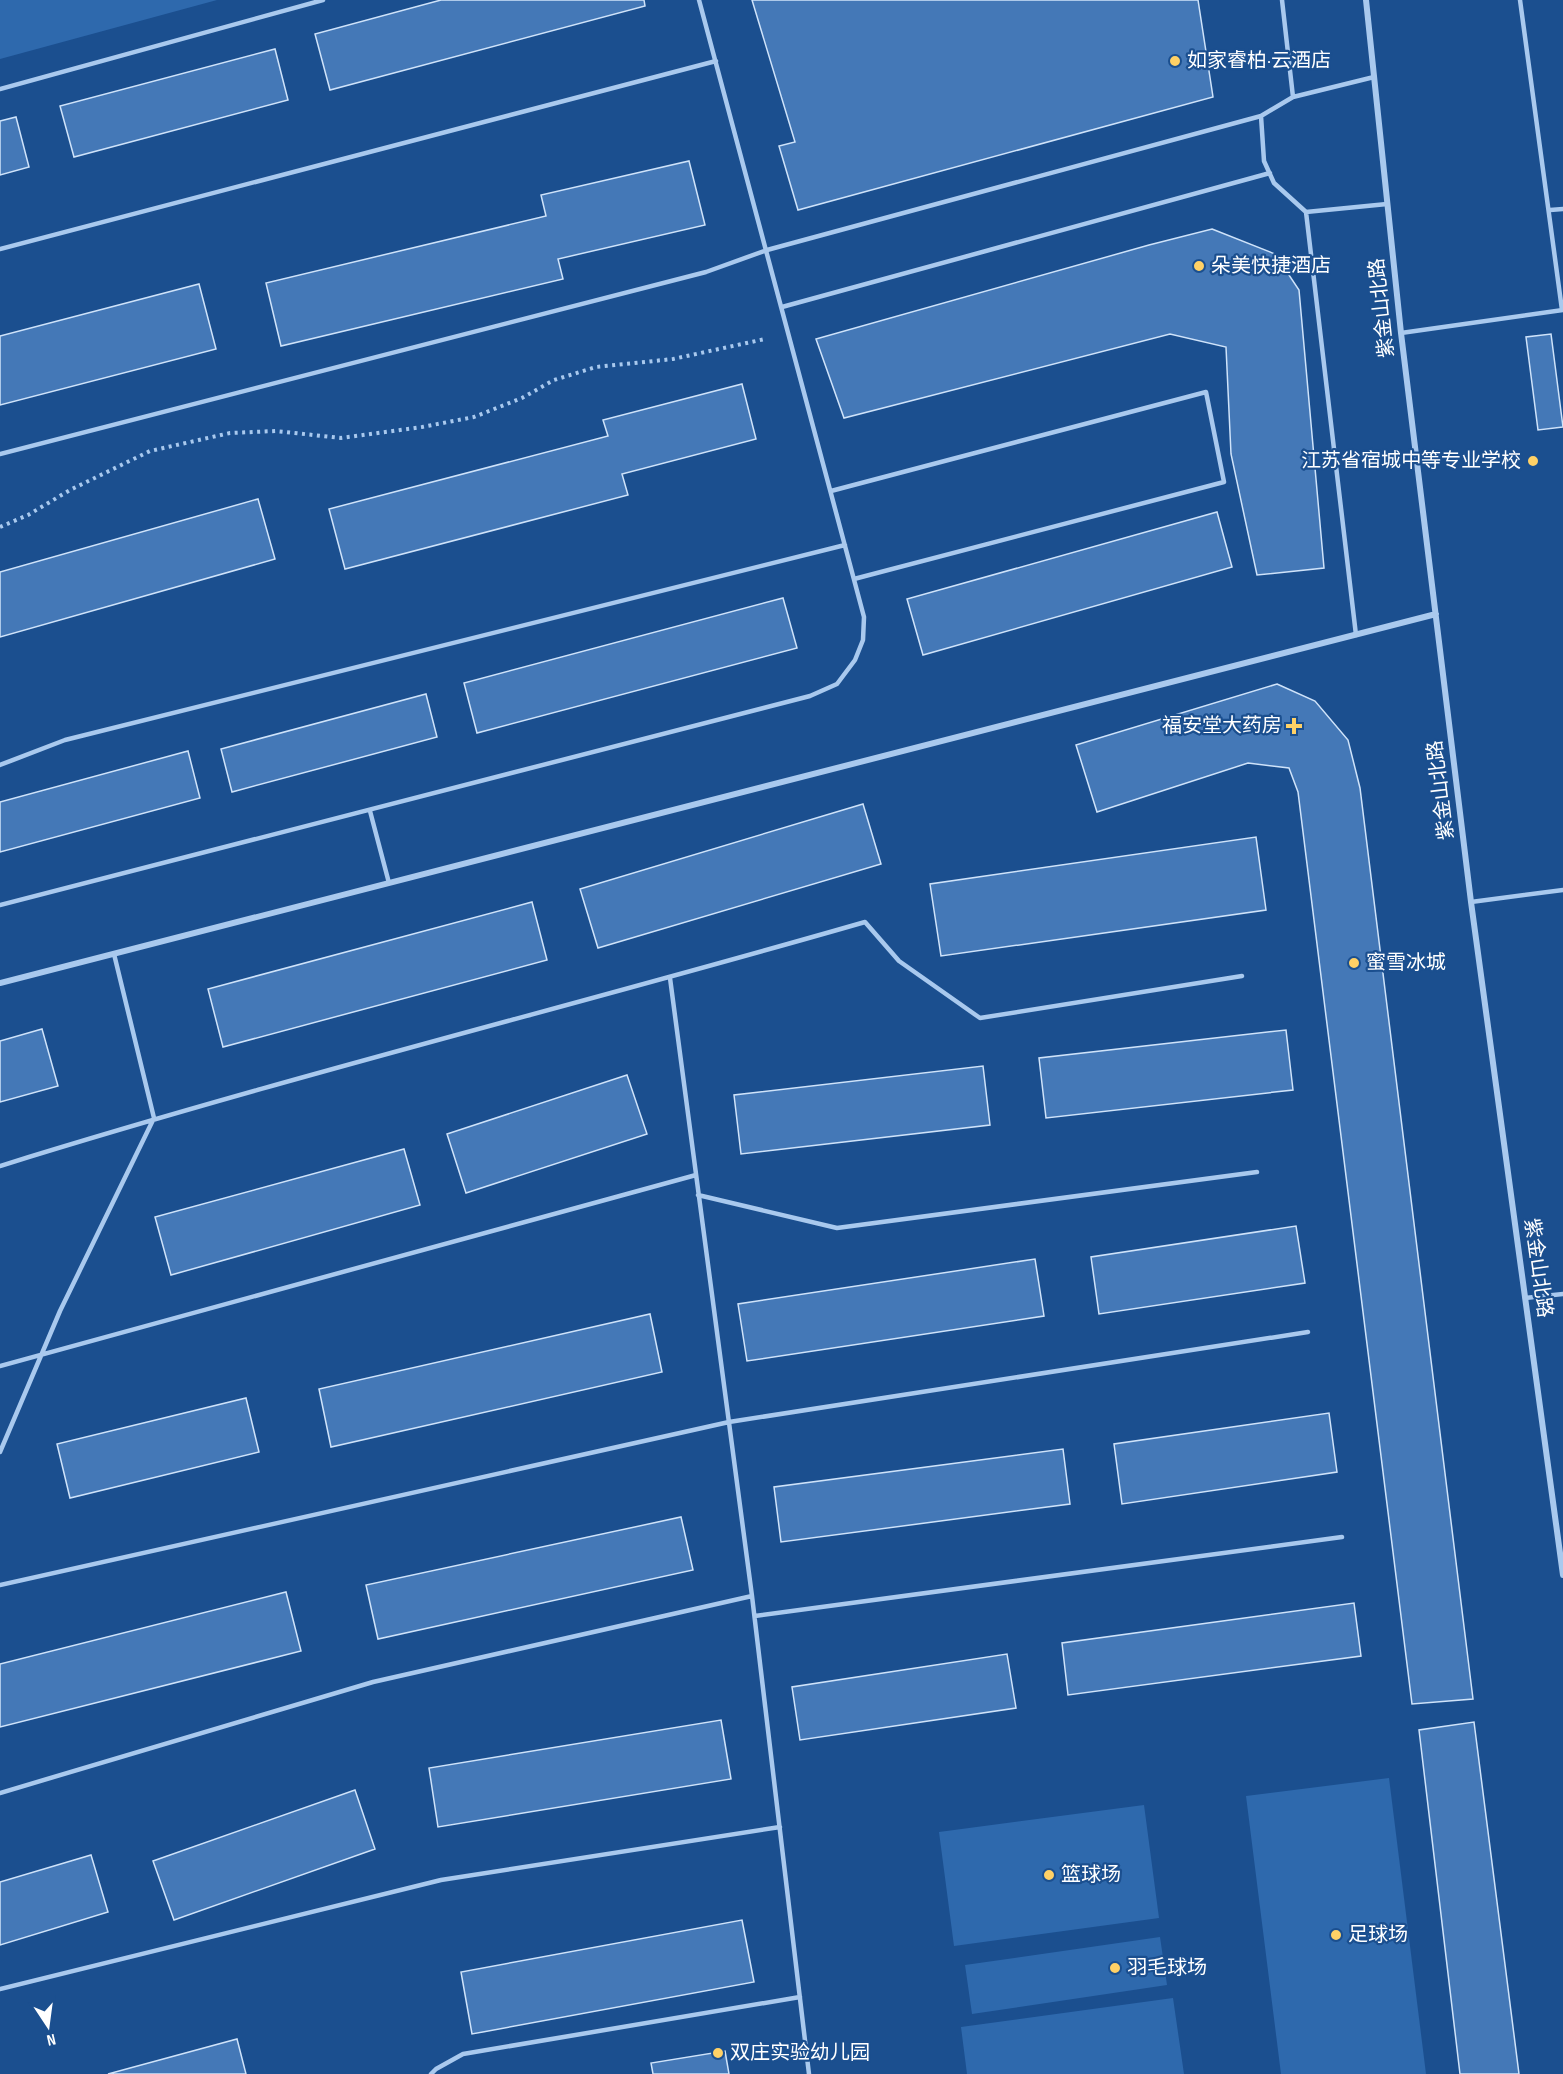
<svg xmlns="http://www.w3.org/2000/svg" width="1563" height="2074" font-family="'Sofia Sans Condensed','Noto Sans SC',sans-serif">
	<rect width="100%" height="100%" fill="#1b4f8f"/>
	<path fill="#2e69ad" d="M 0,0 L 217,0 L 0,59 Z
		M 1389,1778 L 1426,2074 L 1281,2074 L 1246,1796 Z
		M 1144,1805 L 1159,1918 L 954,1946 L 939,1832 Z
		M 1160,1937 L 1167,1985 L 972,2014 L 965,1965 Z
		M 1173,1998 L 1184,2074 L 967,2074 L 961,2027 Z"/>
	<path fill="#4478b7" stroke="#cfe3fa" stroke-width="1.5" d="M 441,0 L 644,0 L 645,6 L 330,90 L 315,34 Z
		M 752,0 L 1198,0 L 1213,97 L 798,210 L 779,146 L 795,142 Z
		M 275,49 L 288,100 L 74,157 L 60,106 Z
		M 16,117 L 29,167 L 0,175 L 0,121 Z
		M 689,161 L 705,225 L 558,259 L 563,279 L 281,346 L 266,283 L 546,216 L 541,195 Z
		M 1212,229 L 1275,254 L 1299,290 L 1324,568 L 1257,575 L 1231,454 L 1226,347 L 1170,334 L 844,418 L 816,339 L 1149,245 Z
		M 199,284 L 216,349 L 0,405 L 0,336 Z
		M 1551,334 L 1563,427 L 1538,430 L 1526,337 Z
		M 742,384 L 756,439 L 622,474 L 628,495 L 345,569 L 329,509 L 608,436 L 603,420 Z
		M 258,499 L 275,559 L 0,637 L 0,572 Z
		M 1217,512 L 1232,567 L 923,655 L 907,599 Z
		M 783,598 L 797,648 L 477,733 L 464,683 Z
		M 1277,684 L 1315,701 L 1348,740 L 1360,788 L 1473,1699 L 1412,1704 L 1298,792 L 1289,768 L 1248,763 L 1097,812 L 1076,745 Z
		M 426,694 L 437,737 L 232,792 L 221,749 Z
		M 188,751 L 200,798 L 0,852 L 0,802 Z
		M 863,804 L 881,864 L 598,948 L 580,889 Z
		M 1256,837 L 1266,910 L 941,956 L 930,884 Z
		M 532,902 L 547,960 L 223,1047 L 208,989 Z
		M 42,1029 L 58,1086 L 0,1102 L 0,1041 Z
		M 1286,1030 L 1293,1090 L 1046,1118 L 1039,1058 Z
		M 983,1066 L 990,1125 L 741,1154 L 734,1095 Z
		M 627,1075 L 647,1134 L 466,1193 L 447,1134 Z
		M 404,1149 L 420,1205 L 171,1275 L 155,1217 Z
		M 1296,1226 L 1305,1283 L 1099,1314 L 1091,1257 Z
		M 1035,1259 L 1044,1316 L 747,1361 L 738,1304 Z
		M 650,1314 L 662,1372 L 331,1447 L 319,1389 Z
		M 246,1398 L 259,1452 L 70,1498 L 57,1444 Z
		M 1329,1413 L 1337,1472 L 1122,1504 L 1114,1444 Z
		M 1063,1449 L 1070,1504 L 781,1542 L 774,1487 Z
		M 681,1517 L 693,1570 L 378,1639 L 366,1585 Z
		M 286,1592 L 301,1651 L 0,1727 L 0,1664 Z
		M 1354,1603 L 1361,1656 L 1068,1695 L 1062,1643 Z
		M 1007,1654 L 1016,1708 L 800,1740 L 792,1687 Z
		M 721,1720 L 731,1779 L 438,1827 L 429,1768 Z
		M 1474,1722 L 1519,2074 L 1460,2074 L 1419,1730 Z
		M 355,1790 L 375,1849 L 174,1920 L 153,1861 Z
		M 91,1855 L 108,1912 L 0,1945 L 0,1882 Z
		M 742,1920 L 754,1982 L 472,2034 L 461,1972 Z
		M 237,2039 L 246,2074 L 108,2074 Z
		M 725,2051 L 729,2074 L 653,2074 L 651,2063 Z"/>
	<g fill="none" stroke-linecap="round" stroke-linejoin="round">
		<path stroke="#a9c9ee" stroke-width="4" stroke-dasharray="3 4.5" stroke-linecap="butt" d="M 0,527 L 28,515 L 70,490 L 150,451 L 230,433 L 276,431 L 341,438 L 422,427 L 474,417 L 522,398 L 554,380 L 596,367 L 673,359 L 765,339"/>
		<path stroke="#a9c9ee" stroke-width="4.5" d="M 1282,0 L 1293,97
			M 1520,0 L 1562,310
			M 1374,77 L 1293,97 L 1261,116 L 1264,161 L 1274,183 L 1306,212 L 1387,204
			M 0,89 L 323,0
			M 1550,210 L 1563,209
			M 1306,212 L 1356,635
			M 0,249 L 716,61
			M 782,307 L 1270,173
			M 1401,333 L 1563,310
			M 0,454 L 706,272 L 767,250 L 1261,116
			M 831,491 L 1206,392 L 1224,482 L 854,579
			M 0,765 L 65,740 L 845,545
			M 370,811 L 389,883
			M 1471,902 L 1563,890
			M 0,905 L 810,696 L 837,684 L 855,660 L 863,640 L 864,617 L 699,0
			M 670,978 L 752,1596 L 809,2074
			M 0,1166 C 286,1077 577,1005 865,922 L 899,961 L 980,1018 L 1242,976
			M 698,1195 L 837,1228 L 1257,1172
			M 1525,1298 L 1563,1294
			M 0,1366 L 696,1175
			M 0,1452 L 60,1311 L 154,1118 L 114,954
			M 0,1585 L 729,1422 L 1308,1332
			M 755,1616 L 1342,1537
			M 0,1793 L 373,1682 L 752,1596
			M 0,1989 L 441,1880 L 780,1827
			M 431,2074 L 436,2069 L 463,2054 L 800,1997"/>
		<path stroke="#a9c9ee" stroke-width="6" d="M 1366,0 L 1401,333 L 1471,902 L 1563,1575
			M 0,983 L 1436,614"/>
	</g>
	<g fill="#ffd166" stroke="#1b4f8f" stroke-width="2">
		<circle cx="1175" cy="61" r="6"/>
		<circle cx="1199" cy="266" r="6"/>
		<circle cx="1533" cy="461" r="6"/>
		<path d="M1291 717h6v6h6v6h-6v6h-6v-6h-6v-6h6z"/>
		<circle cx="1354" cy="963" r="6"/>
		<circle cx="1049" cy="1875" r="6"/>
		<circle cx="1336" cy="1935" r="6"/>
		<circle cx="1115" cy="1968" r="6"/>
		<circle cx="718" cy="2053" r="6"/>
	</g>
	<g text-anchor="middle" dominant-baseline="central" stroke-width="4.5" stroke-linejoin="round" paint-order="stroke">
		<g font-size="20" fill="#fff" stroke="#1b4f8f" text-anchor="start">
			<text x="1187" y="61">如家睿柏·云酒店</text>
			<text x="1211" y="266">朵美快捷酒店</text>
			<text x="1521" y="461" text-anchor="end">江苏省宿城中等专业学校</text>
			<text x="1282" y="726" text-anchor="end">福安堂大药房</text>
			<text x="1366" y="963">蜜雪冰城</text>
			<text x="1061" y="1875">篮球场</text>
			<text x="1348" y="1935">足球场</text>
			<text x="1127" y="1968">羽毛球场</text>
			<text x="730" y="2053">双庄实验幼儿园</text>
		</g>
		<g font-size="20" fill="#fff" stroke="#1b4f8f">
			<text transform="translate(1382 308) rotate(-96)">紫金山北路</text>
			<text transform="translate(1441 790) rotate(-97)">紫金山北路</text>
			<text transform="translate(1538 1268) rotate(82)">紫金山北路</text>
		</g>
	</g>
	<g transform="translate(48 2026) rotate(167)" stroke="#1b4f8f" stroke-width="4.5" paint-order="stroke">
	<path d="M0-4.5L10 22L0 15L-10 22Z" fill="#ffffff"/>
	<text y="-9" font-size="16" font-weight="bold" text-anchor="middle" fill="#ffffff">N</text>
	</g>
</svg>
